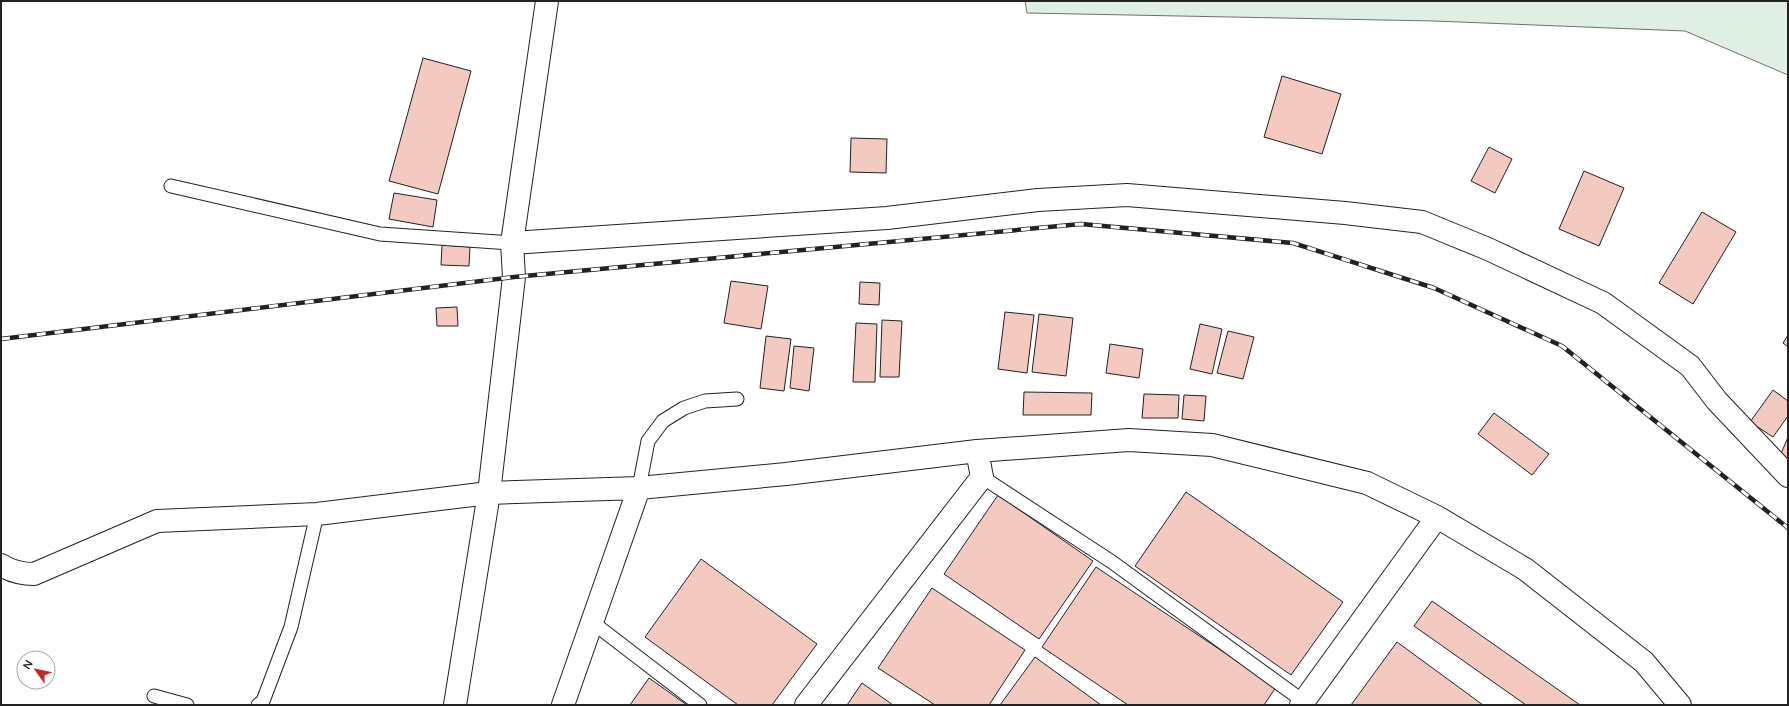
<svg xmlns="http://www.w3.org/2000/svg" width="1789" height="706" font-family="'Nunito Sans',sans-serif">
	<rect width="100%" height="100%" fill="#fff"/>
	<path fill="#e0efe3" stroke="#6f6f6f" d="M 1025,1 L 1788,1 L 1788,75 L 1685,31 L 1434,21 L 1027,13 Z"/>
	<path fill="#f3c9c0" stroke="#222" d="M 423,58 L 471,71 L 438,194 L 389,181 Z
		M 1282,76 L 1341,94 L 1322,154 L 1264,137 Z
		M 851,138 L 887,139 L 886,173 L 850,172 Z
		M 1489,147 L 1512,159 L 1495,193 L 1471,181 Z
		M 1584,171 L 1624,188 L 1599,246 L 1559,229 Z
		M 394,193 L 437,200 L 433,227 L 389,219 Z
		M 1702,212 L 1736,232 L 1693,304 L 1659,283 Z
		M 442,245 L 470,247 L 469,266 L 441,265 Z
		M 731,281 L 768,286 L 761,329 L 724,323 Z
		M 860,282 L 880,283 L 879,305 L 859,304 Z
		M 457,307 L 458,326 L 437,326 L 436,308 Z
		M 1005,312 L 1034,315 L 1027,373 L 998,369 Z
		M 1039,314 L 1073,318 L 1066,376 L 1032,372 Z
		M 882,320 L 902,321 L 899,377 L 880,377 Z
		M 856,323 L 877,324 L 875,382 L 853,382 Z
		M 1200,324 L 1222,329 L 1212,374 L 1190,369 Z
		M 1228,331 L 1254,337 L 1243,379 L 1217,373 Z
		M 1788,335 L 1788,347 L 1783,343 Z
		M 766,336 L 791,339 L 784,391 L 760,388 Z
		M 1110,344 L 1143,349 L 1139,378 L 1106,373 Z
		M 794,346 L 814,348 L 809,391 L 790,388 Z
		M 1773,390 L 1788,401 L 1788,416 L 1773,437 L 1750,422 Z
		M 1024,392 L 1092,393 L 1091,415 L 1023,415 Z
		M 1144,394 L 1179,395 L 1178,418 L 1142,418 Z
		M 1184,395 L 1206,396 L 1204,421 L 1182,419 Z
		M 1494,413 L 1549,454 L 1532,475 L 1478,434 Z
		M 1788,437 L 1788,460 L 1780,456 Z
		M 1186,492 L 1343,602 L 1291,675 L 1135,566 Z
		M 998,495 L 1093,561 L 1039,639 L 944,574 Z
		M 701,559 L 817,644 L 772,705 L 738,705 L 645,637 Z
		M 1096,567 L 1276,687 L 1264,705 L 1128,705 L 1042,647 Z
		M 932,588 L 1025,650 L 989,705 L 935,705 L 878,668 Z
		M 1432,601 L 1580,705 L 1526,705 L 1414,626 Z
		M 1397,642 L 1483,705 L 1351,705 Z
		M 1035,657 L 1101,705 L 1000,705 Z
		M 649,678 L 687,705 L 630,705 Z
		M 862,683 L 893,705 L 847,705 Z"/>
	<g fill="none" stroke-linecap="round" stroke-linejoin="round">
		<g stroke="#222" stroke-width="15">
			<path id="lane" d="M 171,186 L 380,234 L 512,243
				M 982,477 L 1112,562 L 1303,701
				M 639,488 L 648,441 L 663,421 L 684,408 L 705,401 L 737,399
				M 592,622 L 700,705
				M 154,696 L 187,705
				M 258,705 L 263,701 L 291,627 L 317,514"/>
		</g>
		<g stroke="#222" stroke-width="24">
			<path id="street" d="M 512,243 L 887,218 L 1038,200 L 1127,195 L 1345,213 L 1422,222 L 1488,249 L 1603,303 L 1690,366 L 1717,401 L 1788,476
				M 1,565 C 12,572 22,574 34,574 L 157,521 L 317,514 L 489,493 L 639,488 L 786,474 L 977,451 L 1129,440 L 1212,445 L 1367,483 L 1437,517 L 1525,569 L 1644,662 L 1680,705
				M 563,705 L 639,488
				M 806,705 L 982,477 L 977,451
				M 1301,705 L 1437,517"/>
		</g>
		<g stroke="#222" stroke-width="24">
			<path id="secondary" d="M 455,705 L 489,493 L 514,277 L 512,243 L 547,1"/>
		</g>
		<use href="#lane" stroke="#fff" stroke-width="13"/>
		<use href="#street" stroke="#fff" stroke-width="22"/>
		<use href="#secondary" stroke="#fff" stroke-width="22"/>
		<g stroke="#222" stroke-width="4.5">
			<path id="rail" d="M 1,339 L 514,277 L 1081,224 L 1293,243 L 1434,288 L 1562,346 L 1788,528"/>
		</g>
		<use href="#rail" stroke="#fff" stroke-width="3" stroke-dasharray="9" stroke-linecap="butt"/>
	</g>
	<rect width="1789" height="706" fill="none" stroke="#222222" stroke-width="4"/>
	<g transform="translate(36 670) rotate(303)"><circle r="19" fill="#ffffff" stroke="#a7a7a7"/>
	<path d="M0-3L7 15L0 10L-7 15Z" fill="#c62828"/>
	<text y="-6" font-size="11" font-weight="bold" text-anchor="middle" fill="#222222">N</text>
	</g>
</svg>
